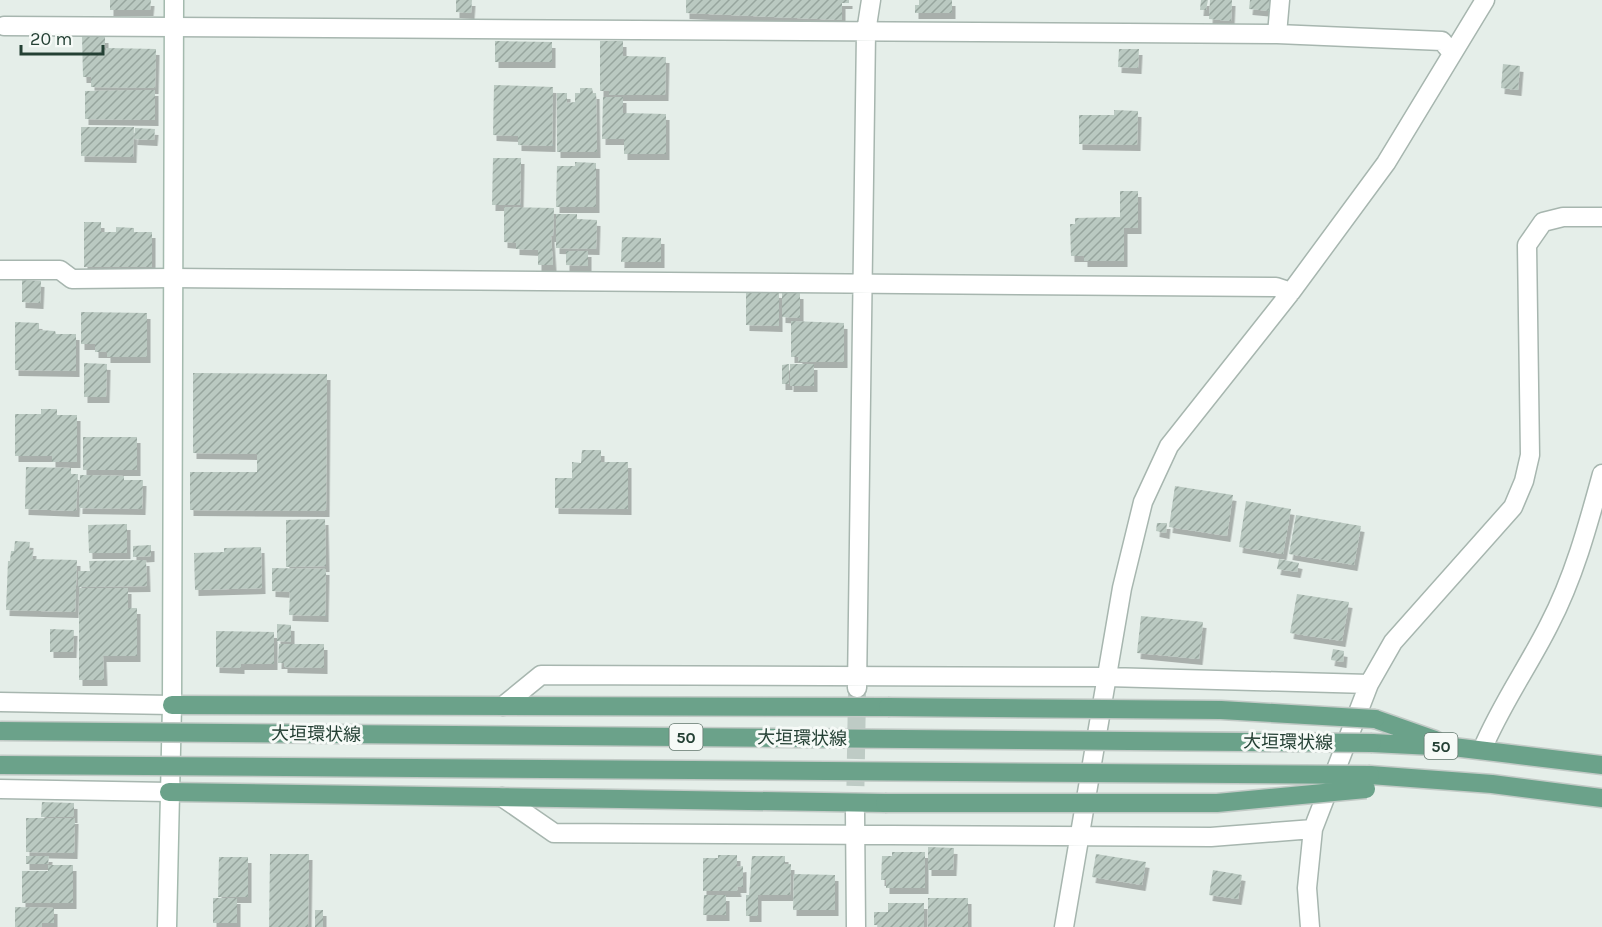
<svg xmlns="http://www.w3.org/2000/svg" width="1602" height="927" font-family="Karla,'Noto Sans JP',sans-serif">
	<defs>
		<pattern id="building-hatch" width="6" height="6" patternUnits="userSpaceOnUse" patternTransform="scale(1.5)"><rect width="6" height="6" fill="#bac9c1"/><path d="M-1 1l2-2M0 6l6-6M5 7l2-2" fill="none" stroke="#97a59e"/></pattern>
		<filter id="shadow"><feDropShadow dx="3.5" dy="6" stdDeviation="0" flood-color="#0004"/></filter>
	</defs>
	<rect width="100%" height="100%" fill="#e5eee9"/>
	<path fill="url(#building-hatch)" filter="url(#shadow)" d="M 110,0 L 151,0 L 150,10 L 110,10 Z
		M 456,0 L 472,0 L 471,13 L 456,12 Z
		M 686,0 L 849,0 L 849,3 L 842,3 L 842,20 L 686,13 Z
		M 919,0 L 952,0 L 952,13 L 915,13 L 915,5 L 919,5 Z
		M 1201,0 L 1208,0 L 1206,10 L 1200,10 Z
		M 1210,0 L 1232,0 L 1231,21 L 1209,19 Z
		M 1250,0 L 1272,0 L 1271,11 L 1249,9 Z
		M 82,37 L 105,37 L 105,53 L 107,48 L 156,49 L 155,88 L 91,87 L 91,77 L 83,77 Z
		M 495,41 L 552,42 L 552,62 L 495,62 Z
		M 600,41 L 623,41 L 623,56 L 666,57 L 665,95 L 609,95 L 609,91 L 600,91 Z
		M 1119,49 L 1139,49 L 1138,68 L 1118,67 Z
		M 1503,64 L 1520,66 L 1518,90 L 1501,88 Z
		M 494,85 L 553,87 L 552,146 L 518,145 L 518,136 L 493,135 Z
		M 580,88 L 592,88 L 593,93 L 596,93 L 597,152 L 557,152 L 557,93 L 567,93 L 567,103 L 575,102 L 575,93 L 580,93 Z
		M 141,90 L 155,90 L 155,120 L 85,119 L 85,91 Z
		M 603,97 L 623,97 L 623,113 L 666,114 L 666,154 L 624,154 L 624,139 L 602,139 Z
		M 1114,110 L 1138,111 L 1137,145 L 1079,144 L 1079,115 L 1114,115 Z
		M 81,127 L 134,127 L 133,157 L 81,156 Z
		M 135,128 L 155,129 L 154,140 L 134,139 Z
		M 493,158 L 521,158 L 520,205 L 492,205 Z
		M 575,162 L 596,163 L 596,207 L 556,207 L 557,166 L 575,166 Z
		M 1120,191 L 1138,191 L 1138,228 L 1124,228 L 1124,261 L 1084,261 L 1084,256 L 1071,256 L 1070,224 L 1075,224 L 1075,218 L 1120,217 Z
		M 504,207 L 554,208 L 553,236 L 551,236 L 553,265 L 538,265 L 538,250 L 516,249 L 516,243 L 504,242 Z
		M 556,214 L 577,214 L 577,219 L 597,220 L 596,249 L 556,248 Z
		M 84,222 L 101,222 L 101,232 L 116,232 L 116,227 L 134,228 L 134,232 L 152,232 L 152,267 L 84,267 Z
		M 622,237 L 661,238 L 661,262 L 621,262 Z
		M 566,251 L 588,251 L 588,266 L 566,265 Z
		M 22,280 L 41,281 L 40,303 L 22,302 Z
		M 746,291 L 779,292 L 779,326 L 746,325 Z
		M 782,293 L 800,293 L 800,318 L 782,317 Z
		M 81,312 L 147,313 L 147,357 L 107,357 L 107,352 L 95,352 L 95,344 L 81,344 Z
		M 791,321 L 844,323 L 844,362 L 798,362 L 799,357 L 791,357 Z
		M 15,322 L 39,323 L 39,330 L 55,331 L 56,334 L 76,334 L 76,371 L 15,370 Z
		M 84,363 L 107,364 L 106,397 L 84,397 Z
		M 789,364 L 789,384 L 782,384 L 782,365 Z
		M 790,364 L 814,364 L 814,386 L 790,386 Z
		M 193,373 L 327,374 L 326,511 L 190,510 L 190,472 L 257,472 L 257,454 L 193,453 Z
		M 41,409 L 57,409 L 57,415 L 77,415 L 77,462 L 52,462 L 52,456 L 15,456 L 15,414 L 41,414 Z
		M 83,437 L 137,437 L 137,470 L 83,470 Z
		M 582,450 L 601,450 L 601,462 L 628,462 L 628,509 L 555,508 L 555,478 L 572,478 L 572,462 L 581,463 Z
		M 26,467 L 71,468 L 71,474 L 78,474 L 76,511 L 25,509 Z
		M 80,475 L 124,476 L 124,480 L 143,480 L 142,509 L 79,508 Z
		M 1175,486 L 1233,495 L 1227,536 L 1169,527 Z
		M 1246,501 L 1291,509 L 1283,554 L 1239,547 Z
		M 1296,515 L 1361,526 L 1354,565 L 1289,554 Z
		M 325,519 L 326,566 L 286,567 L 286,520 Z
		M 1157,523 L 1167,523 L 1166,533 L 1156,531 Z
		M 127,524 L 127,553 L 89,553 L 88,525 Z
		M 15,541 L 30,542 L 29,550 L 33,550 L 32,559 L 77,560 L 75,612 L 6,610 L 8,561 L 10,561 L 11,551 L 14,551 Z
		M 151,545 L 151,556 L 133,557 L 133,546 Z
		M 261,547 L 262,588 L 195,590 L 194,553 L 224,552 L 224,548 Z
		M 1279,559 L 1299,563 L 1297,572 L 1277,569 Z
		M 146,560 L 147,586 L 78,587 L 78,571 L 90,571 L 89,561 Z
		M 272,568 L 326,569 L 325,616 L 289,615 L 290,592 L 272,591 Z
		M 79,588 L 128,588 L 128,608 L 137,608 L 137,656 L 103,656 L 104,680 L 79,680 Z
		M 1297,594 L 1349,602 L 1342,641 L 1290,633 Z
		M 1141,616 L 1203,622 L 1199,659 L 1137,653 Z
		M 277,624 L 291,625 L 291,642 L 277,641 Z
		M 50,629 L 74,630 L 73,652 L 50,652 Z
		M 216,631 L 274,632 L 274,664 L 241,664 L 241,668 L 216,667 Z
		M 279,644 L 324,644 L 324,668 L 284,667 L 284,663 L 278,663 Z
		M 1333,649 L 1344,651 L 1343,662 L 1331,660 Z
		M 42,802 L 74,803 L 74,817 L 41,817 Z
		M 26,818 L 75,818 L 74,853 L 26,852 Z
		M 928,847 L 954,848 L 953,870 L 928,870 Z
		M 892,852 L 925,852 L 925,888 L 886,888 L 886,880 L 881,880 L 882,856 L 892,856 Z
		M 270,854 L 309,854 L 308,927 L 269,927 Z
		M 1096,854 L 1146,862 L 1142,885 L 1092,877 Z
		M 718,855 L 737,855 L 737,867 L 743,866 L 743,887 L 737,887 L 738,891 L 703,891 L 703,858 L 718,858 Z
		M 26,856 L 49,856 L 48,864 L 26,864 Z
		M 752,856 L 785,856 L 785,864 L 791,864 L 790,895 L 758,895 L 758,916 L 746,916 L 746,895 L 749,895 Z
		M 219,857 L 248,857 L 248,897 L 218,897 Z
		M 48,865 L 73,865 L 73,903 L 22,903 L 22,871 L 48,871 Z
		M 1213,870 L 1242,875 L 1238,899 L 1209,895 Z
		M 794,874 L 835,875 L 835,910 L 793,910 Z
		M 704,895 L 726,895 L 726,915 L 703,915 Z
		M 213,898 L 237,898 L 237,923 L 213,923 Z
		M 928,898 L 968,898 L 968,927 L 928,927 Z
		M 888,903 L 924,903 L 924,927 L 878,927 L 878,925 L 874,925 L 874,912 L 888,912 Z
		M 15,907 L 54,908 L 54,923 L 42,923 L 42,927 L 15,927 Z
		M 315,910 L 323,910 L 323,927 L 315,927 Z"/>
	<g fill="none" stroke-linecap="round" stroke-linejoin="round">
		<path stroke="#becbc5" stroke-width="18" stroke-dasharray="18 9" stroke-linecap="butt" d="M 855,813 L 857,693"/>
		<g stroke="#a7b6af" stroke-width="21">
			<path id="street" d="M 4,26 L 1277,34 L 1442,41 L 1452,53
				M 1277,34 L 1280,0
				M 0,270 L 60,270 L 72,279 L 172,278 L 1276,287 L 1291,292
				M 857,688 L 866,32 L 871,0
				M 0,702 L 172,705
				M 503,706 L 541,675 L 1107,677 L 1369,684
				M 1482,750 C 1500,706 1528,667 1549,625 C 1574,577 1588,525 1602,474
				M 0,789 L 169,792
				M 502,797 L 554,833 L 1211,837 L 1313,829
				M 855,813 L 856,927
				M 1064,927 L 1122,588 L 1143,502 L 1169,446 L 1291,292 L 1386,163 L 1485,0
				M 1310,927 L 1307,888 L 1313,829 L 1369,684 L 1393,642 L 1513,507 L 1524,481 L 1530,455 L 1527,245 L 1543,222 L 1563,217 L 1602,217"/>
		</g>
		<g stroke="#a4baae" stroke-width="21">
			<path id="secondary" d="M 167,927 L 172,705 L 174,0"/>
		</g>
		<g stroke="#c2cac6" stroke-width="21">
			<path id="primary" d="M 172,705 L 888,707
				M 1375,719 L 1435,740
				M 1372,743 L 1453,747 L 1602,765
				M 1370,775 L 1492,784 L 1602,798
				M 169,792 L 885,803"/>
		</g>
		<use href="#street" stroke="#fff" stroke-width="18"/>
		<use href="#secondary" stroke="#fff" stroke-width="18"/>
		<use href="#primary" stroke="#6ba28a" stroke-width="18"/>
		<g stroke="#c2cac6" stroke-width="21" stroke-linecap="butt">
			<path id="primary-bridge" d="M 888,707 L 1221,710 L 1375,719
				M 0,731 L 1372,743
				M 0,765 L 1370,775
				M 885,803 L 1217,803 L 1366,789"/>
		</g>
		<use href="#primary-bridge" stroke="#6ba28a" stroke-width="18"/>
	</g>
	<g text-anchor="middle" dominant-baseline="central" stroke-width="6" stroke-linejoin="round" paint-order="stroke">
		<g fill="#f6faf7" stroke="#63786e" stroke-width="1.5">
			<rect x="669.5" y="724" width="33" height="26" rx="4.5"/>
			<rect x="1424.5" y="733" width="33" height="26" rx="4.5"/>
		</g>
		<g font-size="16" font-weight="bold" fill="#244034">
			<text x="686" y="737">50</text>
			<text x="1441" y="746">50</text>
		</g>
		<g font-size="18" fill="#244034" stroke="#f6faf7">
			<text transform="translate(316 734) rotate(1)">大垣環状線</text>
			<text transform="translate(802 738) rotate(1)">大垣環状線</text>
			<text transform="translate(1288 742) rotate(1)">大垣環状線</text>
		</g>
	</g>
	<path d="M21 45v9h82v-9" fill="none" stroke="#244034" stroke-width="3"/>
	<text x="30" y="45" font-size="18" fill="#244034" stroke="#f6faf7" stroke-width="4.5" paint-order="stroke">20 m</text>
</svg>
